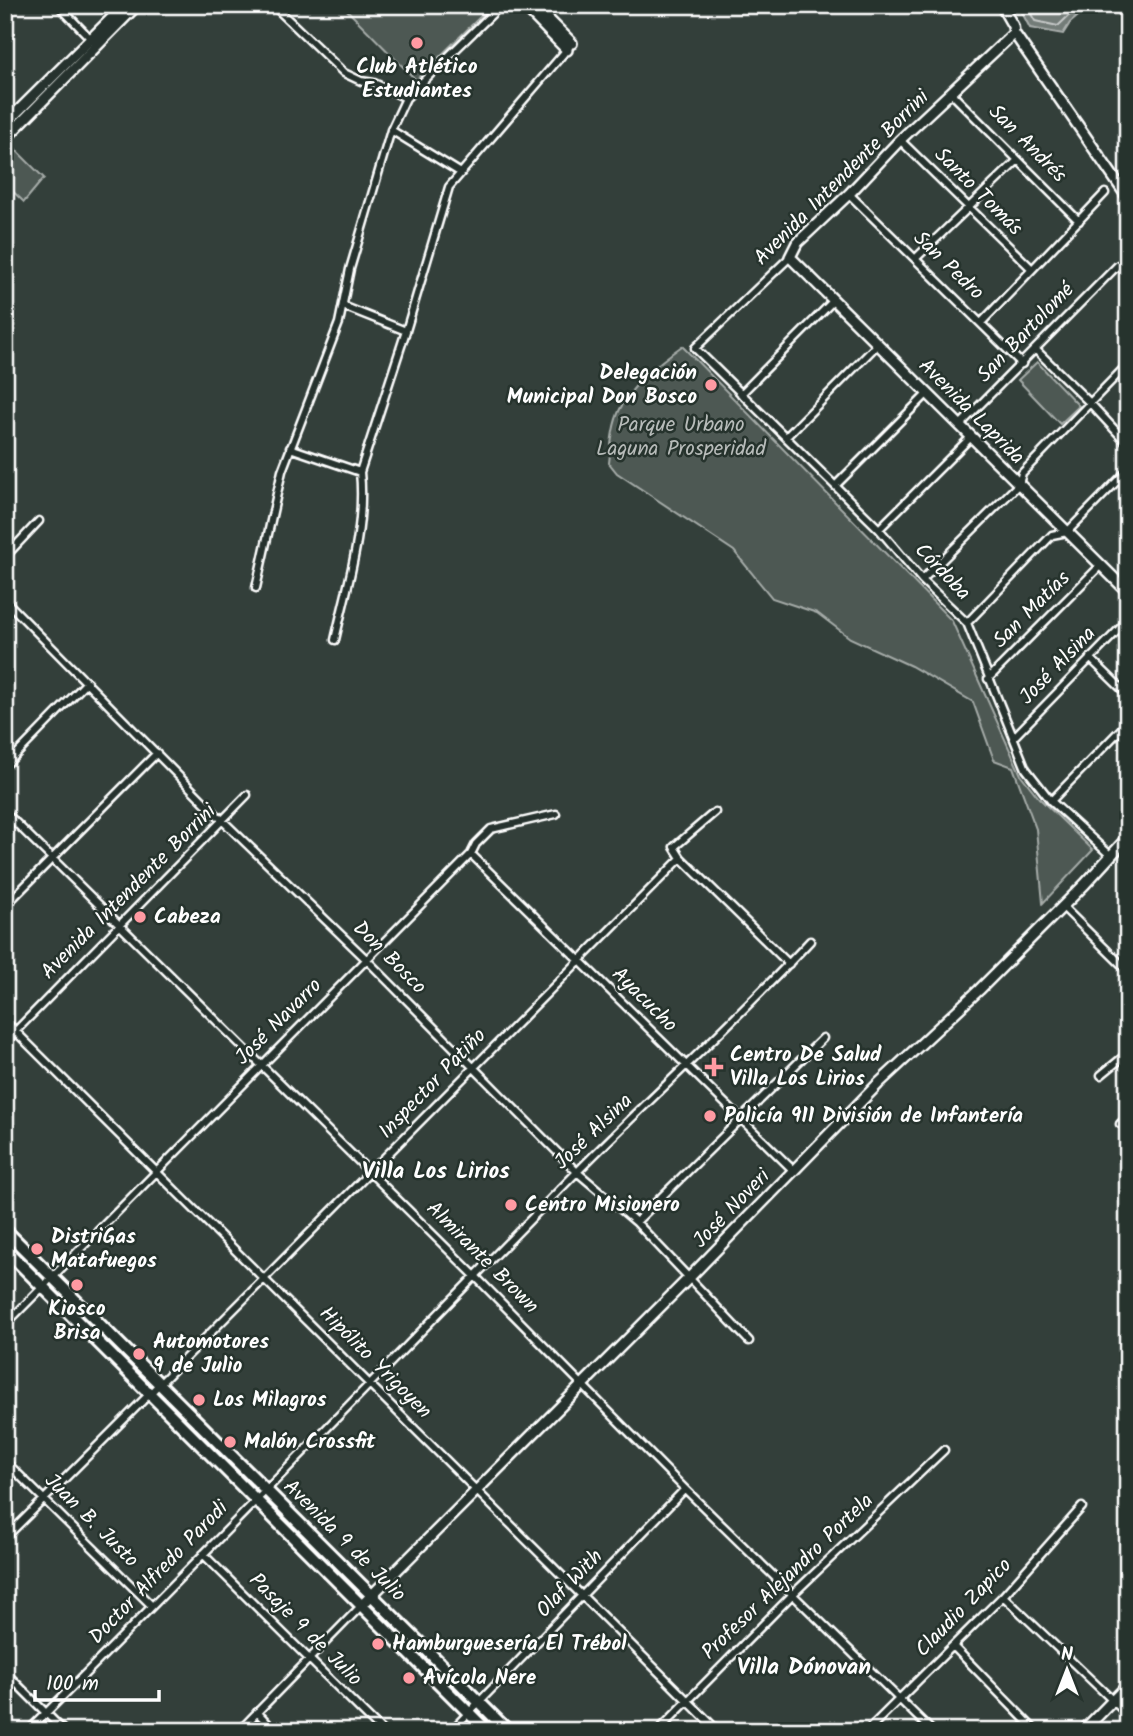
<svg xmlns="http://www.w3.org/2000/svg" width="1133" height="1736" font-family="Kalam,sans-serif">
	<rect width="100%" height="100%" fill="#333f3a"/>
	<filter id="ink" filterUnits="userSpaceOnUse"><feTurbulence type="fractalNoise" baseFrequency=".0143" numOctaves="2"/><feDisplacementMap in="SourceGraphic" scale="14" xChannelSelector="R" yChannelSelector="G"/><feConvolveMatrix kernelMatrix="1 2 1 2 8 2 1 2 1" color-interpolation-filters="sRGB"/></filter>
	<g filter="url(#ink)">
		<path fill="#4d5853" stroke="#a6aca9" stroke-width="2" d="M 342,5 L 492,5 L 416,80 Z
			M 13,147 L 44,178 L 24,202 L 5,184 L 5,155 Z
			M 682,346 L 952,621 L 1021,775 L 1039,798 L 1093,850 L 1043,903 L 1036,829 L 1013,767 L 994,760 L 973,702 L 911,666 L 850,638 L 817,613 L 772,598 L 734,551 L 617,473 L 609,463 C 611,446 612,425 620,409 C 634,382 658,363 682,346 Z
			M 1037,362 L 1079,406 L 1060,424 L 1018,380 Z
			M 264,1495 L 359,1588 L 356,1592 L 261,1498 Z
			M 374,1604 L 467,1699 L 464,1702 L 371,1608 Z"/>
		<path fill="#737b78" stroke="#abb0ae" stroke-width="2" d="M 1018,5 L 1091,5 L 1070,23 L 1063,34 L 1030,28 Z"/>
		<g fill="none" stroke-linecap="round" stroke-linejoin="round">
			<path stroke="#c7cac9" stroke-width="2" d="M 1026,5 L 1035,21 L 1058,26 L 1080,5"/>
			<g stroke="#fff" stroke-width="11">
				<path id="street" d="M 58,5 L 93,41
					M 273,5 L 344,73 L 361,81 L 374,83 L 406,98
					M 540,15 L 551,5
					M 951,93 L 1079,221
					M 391,130 L 461,173
					M 900,140 L 1032,269
					M 849,194 L 1022,364
					M 790,257 L 695,348 L 879,529 L 922,580 L 967,623 L 1026,769 L 1051,801 L 1110,855
					M 915,259 L 1018,160
					M 343,306 L 406,331
					M 981,323 L 1105,193
					M 1036,350 L 1090,403 L 1128,444
					M 741,394 L 833,301
					M 960,425 L 1118,265
					M 786,437 L 877,345
					M 290,448 L 360,472
					M 835,486 L 927,394
					M 879,529 L 971,437
					M 5,557 L 39,521
					M 922,580 L 1019,484 L 1022,473 L 1125,367
					M 256,588 L 282,471 L 339,323 L 350,269 L 391,130 L 406,98 L 501,5
					M 5,600 L 223,821 L 366,959 L 577,1172 L 636,1222 L 749,1341
					M 967,623 L 1052,535 L 1067,532 L 1128,470
					M 335,640 C 347,586 366,528 360,472 L 406,331 L 449,187 L 569,47
					M 1090,658 L 1128,695
					M 988,679 L 1101,565
					M 1014,737 L 1128,620
					M 5,766 L 87,682
					M 1051,801 L 1128,722
					M 5,812 L 476,1277 L 685,1489 L 932,1731
					M 715,812 L 674,847 L 681,858 L 789,964
					M 471,854 L 793,1170
					M 5,906 L 157,753
					M 1062,906 L 1128,971
					M 5,1021 L 718,1731
					M 5,1042 L 247,795
					M 1101,1075 L 1128,1053
					M 1120,1124 L 1128,1117
					M 636,1222 L 823,1038
					M 5,1325 L 471,854 L 476,844 L 491,829 L 556,814
					M 5,1461 L 152,1606
					M 5,1538 C 232,1313 456,1085 681,858
					M 203,1554 L 382,1731
					M 1003,1596 L 1128,1715
					M 953,1646 L 1036,1731
					M 5,1672 L 64,1731
					M 257,1712 L 275,1731
					M 28,1731 C 213,1547 393,1359 576,1173 C 653,1095 735,1022 810,941
					M 239,1731 L 362,1605
					M 451,1731 L 685,1489
					M 658,1731 L 793,1594 L 944,1450
					M 867,1731 L 1003,1596 L 1082,1507"/>
			</g>
			<g stroke="#fff" stroke-width="14">
				<path id="secondary" d="M 523,5 L 567,50
					M 534,5 L 572,43
					M 1001,5 L 1013,26 L 1014,33 L 1128,198
					M 1014,33 L 900,140 L 849,194 L 797,243 L 790,257 L 1128,592
					M 5,124 L 125,5
					M 5,139 L 137,5
					M 362,1605 L 690,1277 L 878,1084 L 979,990 L 1085,884 L 1128,837
					M 1083,1731 L 1128,1685"/>
			</g>
			<g stroke="#fff" stroke-width="16">
				<path id="primary" d="M 5,1230 L 508,1731
					M 5,1249 L 487,1731"/>
			</g>
			<use href="#street" stroke="#26332d" stroke-width="6"/>
			<use href="#secondary" stroke="#26332d" stroke-width="9"/>
			<use href="#primary" stroke="#26332d" stroke-width="10"/>
		</g>
	</g>
	<g fill="#ff9aa2" stroke="#26332d" stroke-width="2.5">
		<circle cx="417" cy="43" r="7"/>
		<circle cx="711" cy="385" r="7"/>
		<circle cx="140" cy="917" r="7"/>
		<path d="M710.5 1056.5h7v7h7v7h-7v7h-7v-7h-7v-7h7z"/>
		<circle cx="710" cy="1116" r="7"/>
		<circle cx="511" cy="1205" r="7"/>
		<circle cx="37" cy="1249" r="7"/>
		<circle cx="77" cy="1285" r="7"/>
		<circle cx="139" cy="1354" r="7"/>
		<circle cx="199" cy="1400" r="7"/>
		<circle cx="230" cy="1442" r="7"/>
		<circle cx="378" cy="1644" r="7"/>
		<circle cx="409" cy="1678" r="7"/>
	</g>
	<g text-anchor="middle" dominant-baseline="central" stroke-width="5" stroke-linejoin="round" paint-order="stroke">
		<g font-size="21" font-weight="bold" fill="#fff" stroke="#26332d" text-anchor="start">
			<text x="417" y="67" text-anchor="middle">Club Atlético<tspan x="417" dy="24">Estudiantes</tspan></text>
			<text x="697" y="373" text-anchor="end">Delegación<tspan x="697" dy="24">Municipal Don Bosco</tspan></text>
			<text x="154" y="917">Cabeza</text>
			<text x="730" y="1055">Centro De Salud<tspan x="730" dy="24">Villa Los Lirios</tspan></text>
			<text x="724" y="1116">Policía 911 División de Infantería</text>
			<text x="525" y="1205">Centro Misionero</text>
			<text x="51" y="1237">DistriGas<tspan x="51" dy="24">Matafuegos</tspan></text>
			<text x="77" y="1309" text-anchor="middle">Kiosco<tspan x="77" dy="24">Brisa</tspan></text>
			<text x="153" y="1342">Automotores<tspan x="153" dy="24">9 de Julio</tspan></text>
			<text x="213" y="1400">Los Milagros</text>
			<text x="244" y="1442">Malón Crossfit</text>
			<text x="392" y="1644">Hamburguesería El Trébol</text>
			<text x="423" y="1678">Avícola Nere</text>
		</g>
		<g font-size="21" fill="#fff" stroke="#26332d">
			<text transform="translate(1027 144) rotate(45)">San Andrés</text>
			<text transform="translate(842 178) rotate(-45)">Avenida Intendente Borrini</text>
			<text transform="translate(978 192) rotate(45)">Santo Tomás</text>
			<text transform="translate(948 266) rotate(44)">San Pedro</text>
			<text transform="translate(1026 333) rotate(-46)">San Bartolomé</text>
			<text transform="translate(971 412) rotate(45)">Avenida Laprida</text>
			<text transform="translate(942 572) rotate(46)">Córdoba</text>
			<text transform="translate(1032 610) rotate(-45)">San Matías</text>
			<text transform="translate(1058 666) rotate(-46)">José Alsina</text>
			<text transform="translate(129 892) rotate(-45)">Avenida Intendente Borrini</text>
			<text transform="translate(389 958) rotate(45)">Don Bosco</text>
			<text transform="translate(644 1000) rotate(45)">Ayacucho</text>
			<text transform="translate(279 1022) rotate(-45)">José Navarro</text>
			<text transform="translate(433 1084) rotate(-46)">Inspector Patiño</text>
			<text transform="translate(594 1132) rotate(-44)">José Alsina</text>
			<text transform="translate(732 1209) rotate(-46)">José Noveri</text>
			<text transform="translate(482 1258) rotate(45)">Almirante Brown</text>
			<text transform="translate(375 1363) rotate(45)">Hipólito Yrigoyen</text>
			<text transform="translate(91 1521) rotate(45)">Juan B. Justo</text>
			<text transform="translate(344 1541) rotate(45)">Avenida 9 de Julio</text>
			<text transform="translate(159 1573) rotate(-46)">Doctor Alfredo Parodi</text>
			<text transform="translate(788 1577) rotate(-44)">Profesor Alejandro Portela</text>
			<text transform="translate(570 1584) rotate(-46)">Olaf With</text>
			<text transform="translate(964 1608) rotate(-46)">Claudio Zapico</text>
			<text transform="translate(305 1630) rotate(45)">Pasaje 9 de Julio</text>
		</g>
		<g font-size="21" fill="#b8bcba" stroke="#26332d">
			<text x="681" y="425">Parque Urbano<tspan x="681" dy="24">Laguna Prosperidad</tspan></text>
		</g>
		<g font-size="23" font-weight="bold" fill="#fff" stroke="#26332d">
			<text x="436" y="1172">Villa Los Lirios</text>
			<text x="804" y="1668">Villa Dónovan</text>
		</g>
	</g>
	<rect width="1133" height="1736" fill="none" stroke="#26332d" stroke-width="28"/>
	<rect x="14" y="14" width="1105" height="1708" fill="none" stroke="#fff" stroke-width="2.5" filter="url(#ink)"/>
	<g transform="translate(1067 1670)" stroke="#26332d" stroke-width="5" paint-order="stroke">
	<path d="M0-5L12 26L0 18L-12 26Z" fill="#ffffff"/>
	<text y="-10" font-size="19" font-weight="bold" text-anchor="middle" fill="#ffffff">N</text>
	</g>
	<path d="M35 1690v10h124v-10" fill="none" stroke="#ffffff" stroke-width="3.5"/>
	<text x="46" y="1690" font-size="21" fill="#ffffff" stroke="#26332d" stroke-width="5" paint-order="stroke">100 m</text>
</svg>
